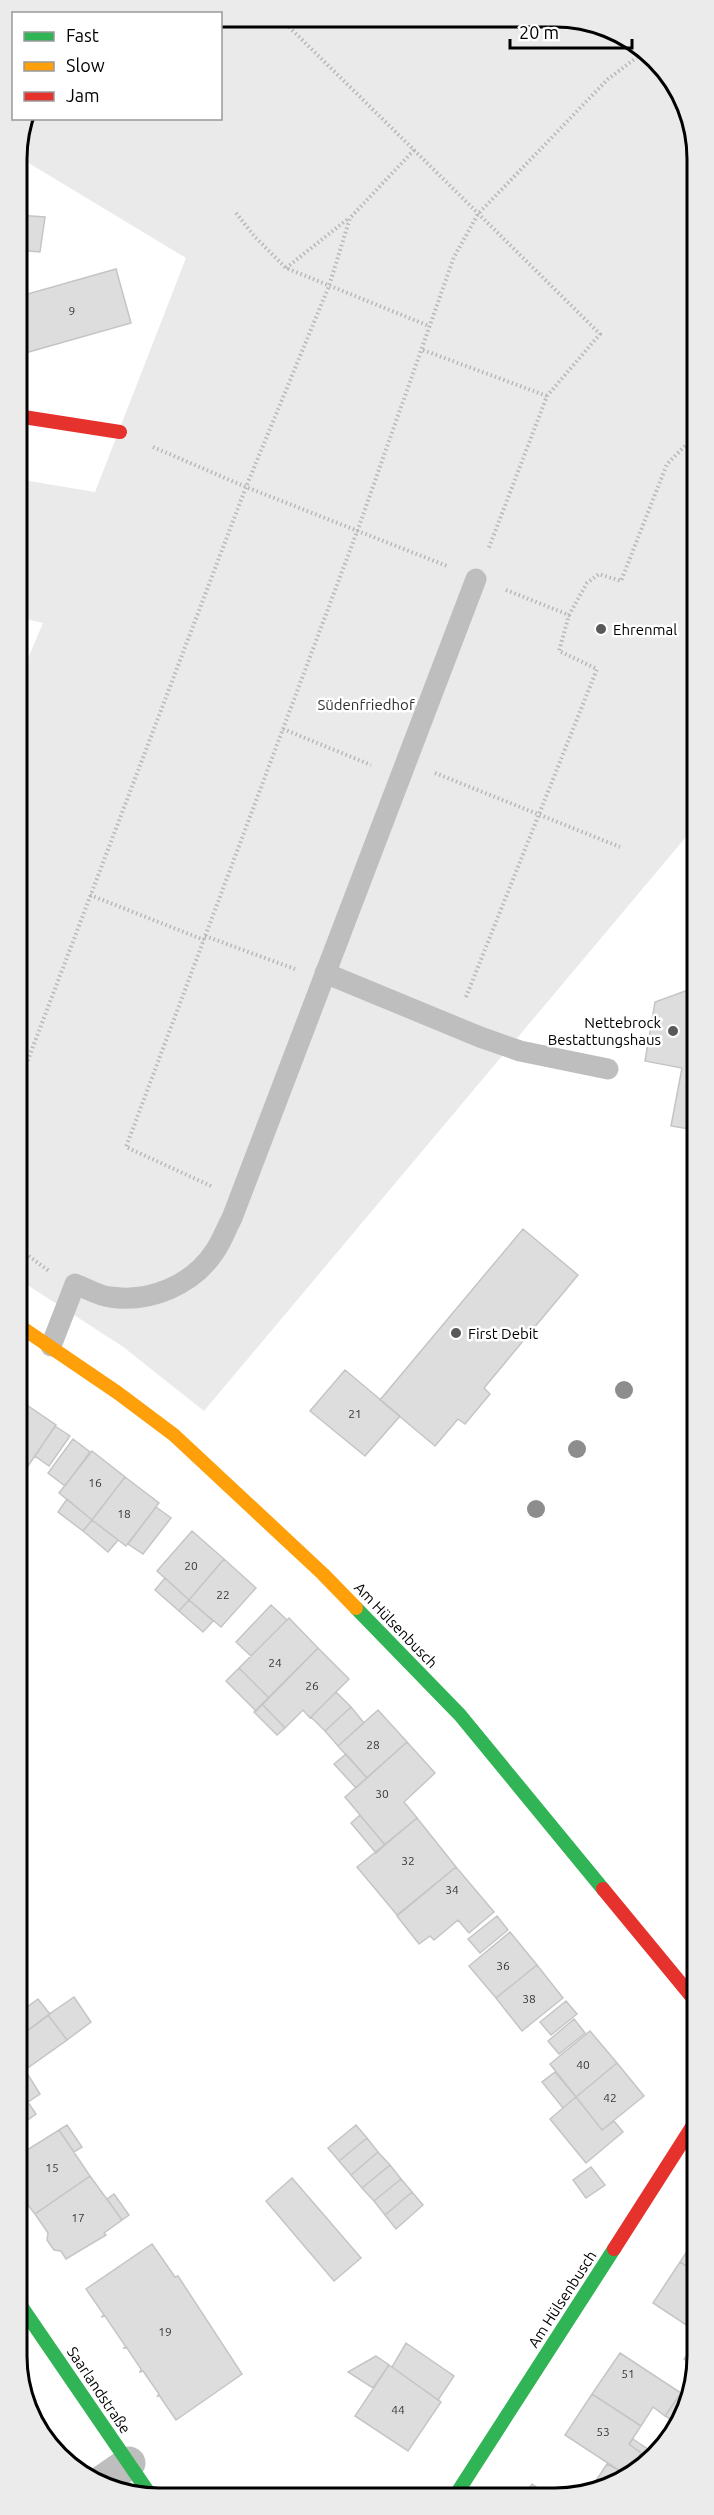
<svg xmlns="http://www.w3.org/2000/svg" width="714" height="2515" font-family="Ubuntu,sans-serif">
	<rect width="100%" height="100%" fill="#fff"/>
	<path fill="#eaeaea" d="M 221,17 L 583,19 L 656,58 L 695,132 L 696,825 L 204,1411 L 122,1346 L 18,1279 L 17,684 L 43,623 L 17,617 L 17,479 L 95,492 L 186,258 L 17,156 L 24,119 L 220,118 Z"/>
	<path fill="#ddd" stroke="#c5c5c5" stroke-width="1.5" d="M 17,215 L 45,217 L 40,252 L 17,250 Z
		M 116,269 L 131,323 L 25,353 L 17,326 L 17,297 Z
		M 696,987 L 696,1130 L 671,1126 L 682,1068 L 645,1061 L 655,1002 Z
		M 523,1229 L 578,1275 L 484,1388 L 490,1394 L 465,1424 L 458,1419 L 435,1446 L 380,1400 Z
		M 345,1370 L 400,1416 L 365,1456 L 310,1411 Z
		M 21,1401 L 56,1425 L 26,1469 L 18,1464 L 18,1405 Z
		M 55,1426 L 70,1436 L 49,1466 L 35,1456 Z
		M 73,1439 L 90,1452 L 65,1486 L 48,1473 Z
		M 92,1451 L 125,1477 L 92,1520 L 59,1493 Z
		M 125,1477 L 159,1503 L 126,1546 L 92,1520 Z
		M 67,1499 L 92,1520 L 83,1531 L 58,1512 Z
		M 156,1507 L 171,1518 L 143,1554 L 128,1544 Z
		M 92,1520 L 118,1540 L 108,1552 L 83,1531 Z
		M 192,1531 L 224,1559 L 189,1600 L 157,1571 Z
		M 224,1559 L 256,1588 L 221,1627 L 189,1600 Z
		M 165,1578 L 189,1600 L 179,1611 L 155,1590 Z
		M 189,1600 L 213,1621 L 203,1632 L 179,1611 Z
		M 271,1605 L 287,1620 L 251,1656 L 236,1642 Z
		M 289,1618 L 318,1648 L 269,1698 L 239,1668 Z
		M 318,1648 L 349,1679 L 310,1718 L 303,1710 L 285,1728 L 262,1704 Z
		M 239,1668 L 269,1698 L 256,1711 L 226,1681 Z
		M 336,1692 L 351,1707 L 325,1731 L 311,1717 Z
		M 262,1704 L 285,1728 L 277,1735 L 254,1712 Z
		M 351,1707 L 364,1723 L 338,1746 L 325,1731 Z
		M 378,1710 L 407,1742 L 367,1778 L 338,1746 Z
		M 407,1742 L 435,1773 L 404,1802 L 417,1818 L 385,1845 L 345,1797 Z
		M 346,1754 L 367,1778 L 356,1788 L 334,1764 Z
		M 360,1815 L 385,1845 L 376,1853 L 351,1823 Z
		M 417,1818 L 456,1867 L 397,1915 L 357,1867 Z
		M 456,1867 L 494,1912 L 469,1933 L 458,1920 L 434,1940 L 430,1936 L 419,1944 L 397,1916 Z
		M 497,1916 L 508,1930 L 480,1953 L 468,1939 Z
		M 510,1932 L 537,1965 L 496,1998 L 469,1966 Z
		M 537,1965 L 563,1998 L 522,2031 L 496,1998 Z
		M 74,1997 L 91,2022 L 67,2040 L 48,2015 Z
		M 38,1999 L 50,2014 L 19,2037 L 19,2013 Z
		M 566,2001 L 577,2014 L 551,2035 L 540,2022 Z
		M 48,2015 L 67,2040 L 25,2070 L 40,2094 L 28,2102 L 19,2089 L 19,2037 Z
		M 574,2019 L 585,2033 L 559,2054 L 548,2041 Z
		M 590,2031 L 617,2063 L 576,2097 L 550,2064 Z
		M 617,2063 L 644,2096 L 602,2130 L 576,2097 Z
		M 555,2072 L 576,2097 L 563,2108 L 542,2082 Z
		M 19,2089 L 36,2114 L 19,2126 Z
		M 576,2097 L 602,2130 L 614,2121 L 623,2132 L 586,2163 L 550,2119 Z
		M 67,2125 L 82,2147 L 74,2152 L 59,2130 Z
		M 356,2125 L 367,2138 L 339,2161 L 328,2148 Z
		M 59,2130 L 90,2176 L 35,2214 L 19,2194 L 19,2155 Z
		M 367,2138 L 378,2152 L 351,2175 L 339,2161 Z
		M 378,2152 L 390,2165 L 362,2188 L 351,2175 Z
		M 390,2165 L 401,2179 L 374,2201 L 362,2188 Z
		M 591,2167 L 605,2185 L 586,2198 L 573,2180 Z
		M 90,2176 L 122,2220 L 104,2233 L 106,2235 L 66,2259 L 61,2251 L 54,2250 L 47,2240 L 48,2233 L 35,2214 Z
		M 292,2178 L 361,2258 L 334,2281 L 266,2201 Z
		M 401,2179 L 412,2192 L 385,2215 L 374,2201 Z
		M 412,2192 L 423,2205 L 396,2229 L 385,2215 Z
		M 114,2194 L 129,2215 L 122,2220 L 107,2199 Z
		M 697,2236 L 697,2273 L 680,2262 Z
		M 152,2244 L 175,2277 L 178,2276 L 242,2374 L 176,2420 L 159,2395 L 157,2397 L 159,2394 L 143,2371 L 140,2372 L 141,2369 L 127,2348 L 123,2348 L 126,2347 L 105,2316 L 101,2317 L 104,2315 L 86,2289 Z
		M 680,2262 L 697,2273 L 697,2332 L 653,2303 Z
		M 697,2341 L 697,2368 L 684,2359 Z
		M 406,2343 L 454,2376 L 438,2400 L 392,2367 Z
		M 620,2353 L 681,2393 L 665,2416 L 653,2407 L 641,2426 L 592,2394 Z
		M 376,2356 L 389,2365 L 373,2388 L 348,2372 Z
		M 389,2365 L 441,2402 L 408,2451 L 355,2416 Z
		M 681,2393 L 689,2399 L 687,2408 L 677,2423 L 665,2416 Z
		M 592,2394 L 641,2426 L 629,2444 L 641,2453 L 626,2475 L 565,2435 Z
		M 633,2439 L 652,2452 L 653,2457 L 630,2476 L 627,2474 L 641,2453 L 629,2444 Z
		M 607,2464 L 630,2476 L 596,2491 L 591,2488 Z
		M 532,2484 L 550,2496 L 524,2496 Z
		M 303,2488 L 314,2496 L 298,2496 Z"/>
	<g fill="none" stroke-linecap="round" stroke-linejoin="round">
		<path stroke="#b8b8b8" stroke-width="4" stroke-dasharray="1.5 3" stroke-linecap="butt" d="M 414,150 L 600,334 L 547,396 L 488,550
			M 236,213 L 255,237 L 286,268 L 429,326
			M 286,268 L 349,218
			M 423,350 L 547,396
			M 153,447 L 246,487 L 447,566
			M 506,590 L 569,615 L 587,583 L 599,574 L 621,581 L 667,464 L 695,436
			M 283,729 L 371,765
			M 435,773 L 620,847
			M 90,895 L 204,940
			M 205,936 L 295,969
			M 466,997 L 597,669 L 559,651 L 569,615
			M 18,1086 L 246,487 L 329,286 L 350,218 L 414,150 L 279,17
			M 211,1186 L 126,1147 L 358,529 L 454,257 L 478,214 L 608,79 L 644,52
			M 18,1248 L 49,1271"/>
		<path stroke="#bebebe" stroke-width="21" d="M 325,973 L 480,1037 L 520,1051 L 608,1069
			M 51,1346 L 75,1284 C 86,1288 99,1296 110,1297 C 150,1303 193,1285 215,1251 C 222,1241 226,1229 232,1218 L 476,579"/>
		<path stroke="#bebebe" stroke-width="33" d="M 103,2481 L 129,2463"/>
		<path stroke="#30b455" stroke-width="14" d="M 356,1608 L 460,1715 L 603,1889
			M 19,2303 L 151,2496
			M 455,2496 L 614,2249"/>
		<path stroke="#ff9f0a" stroke-width="14" d="M 18,1325 L 118,1393 L 174,1435 L 323,1574 L 356,1608"/>
		<path stroke="#e5322d" stroke-width="14" d="M 17,416 L 120,432
			M 603,1889 L 697,2003
			M 614,2249 L 697,2119"/>
	</g>
	<g fill="#8d8d8d">
		<circle cx="624" cy="1390" r="9"/>
		<circle cx="577" cy="1449" r="9"/>
		<circle cx="536" cy="1509" r="9"/>
	</g>
	<g fill="#595959" stroke="#fff" stroke-width="2">
		<circle cx="601" cy="629" r="6"/>
		<circle cx="673" cy="1031" r="6"/>
		<circle cx="456" cy="1333" r="6"/>
	</g>
	<g text-anchor="middle" dominant-baseline="central" stroke-width="5" stroke-linejoin="round" paint-order="stroke">
		<g font-size="12" fill="#373737">
			<text x="72" y="310">9</text>
			<text x="355" y="1413">21</text>
			<text x="95" y="1482">16</text>
			<text x="124" y="1513">18</text>
			<text x="191" y="1565">20</text>
			<text x="223" y="1594">22</text>
			<text x="275" y="1662">24</text>
			<text x="312" y="1685">26</text>
			<text x="373" y="1744">28</text>
			<text x="382" y="1793">30</text>
			<text x="408" y="1860">32</text>
			<text x="452" y="1889">34</text>
			<text x="503" y="1965">36</text>
			<text x="529" y="1998">38</text>
			<text x="583" y="2064">40</text>
			<text x="610" y="2097">42</text>
			<text x="52" y="2167">15</text>
			<text x="78" y="2217">17</text>
			<text x="165" y="2331">19</text>
			<text x="628" y="2373">51</text>
			<text x="398" y="2409">44</text>
			<text x="603" y="2431">53</text>
		</g>
		<g font-size="15" fill="#000" stroke="#fff" text-anchor="start">
			<text x="613" y="629">Ehrenmal</text>
			<text x="661" y="1022" text-anchor="end">Nettebrock<tspan x="661" dy="17">Bestattungshaus</tspan></text>
			<text x="468" y="1333">First Debit</text>
		</g>
		<g font-size="15" fill="#303030" stroke="#fff">
			<text x="366" y="704">Südenfriedhof</text>
		</g>
		<g font-size="15" fill="#000" stroke="#fff">
			<text transform="translate(396 1625) rotate(46)">Am Hülsenbusch</text>
			<text transform="translate(562 2299) rotate(-57)">Am Hülsenbusch</text>
			<text transform="translate(99 2390) rotate(56)">Saarlandstraße</text>
		</g>
	</g>
	<path d="M0 0H714V2515H0ZM159 27H555A132 132 0 0 1 687 159V2356A132 132 0 0 1 555 2488H159A132 132 0 0 1 27 2356V159A132 132 0 0 1 159 27Z" fill="#ebebeb" fill-rule="evenodd"/>
	<path fill="none" stroke="#000" stroke-width="3" d="M159 27H555A132 132 0 0 1 687 159V2356A132 132 0 0 1 555 2488H159A132 132 0 0 1 27 2356V159A132 132 0 0 1 159 27Z"/>
	<rect x="12" y="12" width="210" height="108" fill="#ffffff" stroke="#999999" stroke-width="1.5"/>
	<rect x="24" y="32" width="30" height="9" fill="#30b455" stroke="#999999" stroke-width="1.5"/>
	<text x="66" y="42" font-size="18" fill="#000000">Fast</text>
	<rect x="24" y="62" width="30" height="9" fill="#ff9f0a" stroke="#999999" stroke-width="1.5"/>
	<text x="66" y="72" font-size="18" fill="#000000">Slow</text>
	<rect x="24" y="92" width="30" height="9" fill="#e5322d" stroke="#999999" stroke-width="1.5"/>
	<text x="66" y="102" font-size="18" fill="#000000">Jam</text>
	<path d="M510 39v9h122v-9" fill="none" stroke="#000000" stroke-width="3"/>
	<text x="519" y="39" font-size="18" fill="#000000" stroke="#ffffff" stroke-width="4.5" paint-order="stroke">20 m</text>
</svg>
